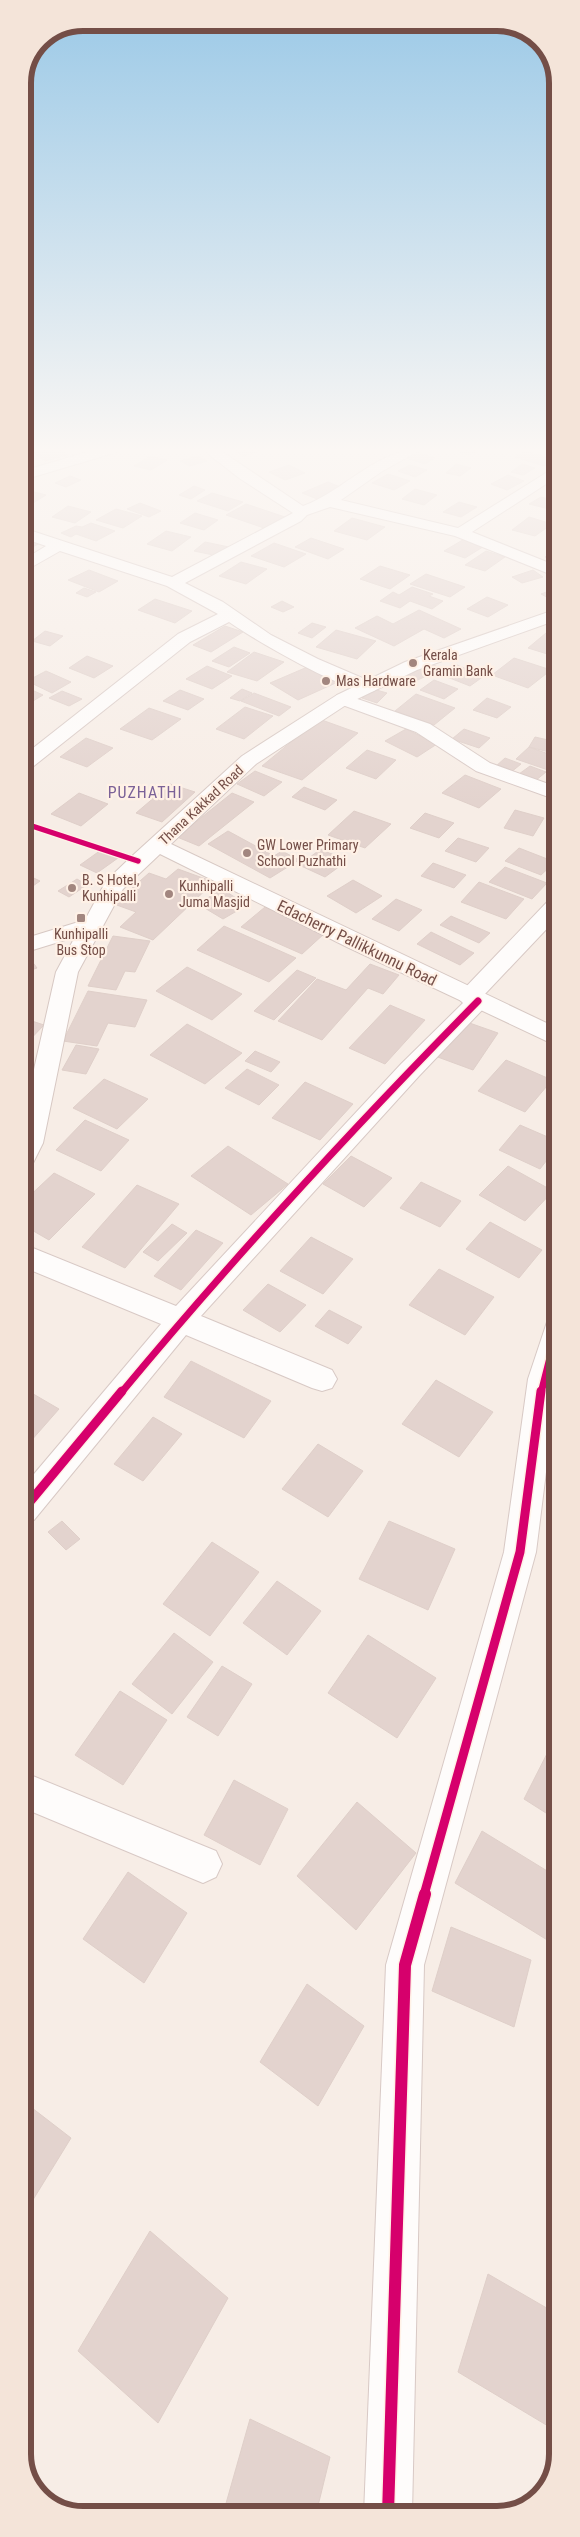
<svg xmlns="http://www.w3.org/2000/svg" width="580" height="2537" font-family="'Roboto Condensed',sans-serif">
	<rect width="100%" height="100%" fill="#f7ede6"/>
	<path fill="#e3d3ce" stroke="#dfcfc9" d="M 48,449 L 59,449 L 68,455 L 45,461 L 34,453 Z
		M 231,449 L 265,449 L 244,456 Z
		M 450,449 L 481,449 L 469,455 Z
		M 526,451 L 556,460 L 544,466 L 515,457 Z
		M 416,452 L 435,458 L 425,464 L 406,458 Z
		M 150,456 L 167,460 L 151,470 L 134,466 Z
		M 197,456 L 207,461 L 190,466 L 180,461 Z
		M 456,464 L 471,468 L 460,476 L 446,473 Z
		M 522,464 L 535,468 L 523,475 L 511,472 Z
		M 289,465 L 305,473 L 285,480 L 269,472 Z
		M 410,465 L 427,470 L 415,477 L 398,471 Z
		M 388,474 L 410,481 L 394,490 L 372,483 Z
		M 508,475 L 524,481 L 507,490 L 491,484 Z
		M 70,476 L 81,480 L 66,487 L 55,483 Z
		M 328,482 L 343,488 L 317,499 L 302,493 Z
		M 194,486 L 205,490 L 191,499 L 179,495 Z
		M 23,489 L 46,495 L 30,505 L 23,504 Z
		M 415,489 L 437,495 L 424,505 L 402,499 Z
		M 212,493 L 243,502 L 228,511 L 197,501 Z
		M 541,497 L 557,501 L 557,511 L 529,504 Z
		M 459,502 L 477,507 L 461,517 L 443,512 Z
		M 140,503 L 161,511 L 149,517 L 127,509 Z
		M 246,504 L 285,517 L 264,528 L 226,515 Z
		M 68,506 L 91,512 L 75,523 L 52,517 Z
		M 116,509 L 142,516 L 123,528 L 96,520 Z
		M 195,513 L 218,520 L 204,530 L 180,523 Z
		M 529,517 L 552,524 L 535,536 L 512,530 Z
		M 352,518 L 385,527 L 367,540 L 334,531 Z
		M 91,523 L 115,531 L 96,541 L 76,534 L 71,537 L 61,533 L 76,526 L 82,527 Z
		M 166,531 L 191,537 L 172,551 L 147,544 Z
		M 23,535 L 42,542 L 23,552 Z
		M 311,538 L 344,549 L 328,559 L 295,547 Z
		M 466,538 L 486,545 L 465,558 L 444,551 Z
		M 205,542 L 229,547 L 218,556 L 194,551 Z
		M 274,543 L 306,554 L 284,567 L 251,556 Z
		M 557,550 L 557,561 L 545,557 Z
		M 486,551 L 505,557 L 485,571 L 465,565 Z
		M 241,562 L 267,569 L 246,584 L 219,576 Z
		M 380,566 L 410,575 L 390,589 L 360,579 Z
		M 89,570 L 118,581 L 99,592 L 68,580 Z
		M 533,570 L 543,577 L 522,583 L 512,577 Z
		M 426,574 L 465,587 L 450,597 L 410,584 Z
		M 412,587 L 433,594 L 429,596 L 443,601 L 432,609 L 410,601 L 400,608 L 380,601 L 393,592 L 399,595 Z
		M 84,588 L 96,592 L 87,597 L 76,593 Z
		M 557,588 L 556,602 L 541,594 Z
		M 487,597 L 508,605 L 488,617 L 467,609 Z
		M 155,599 L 192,611 L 175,623 L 138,610 Z
		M 282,601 L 294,607 L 283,612 L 271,607 Z
		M 419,610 L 461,629 L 444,638 L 424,629 L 394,646 L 355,628 L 377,616 L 393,624 Z
		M 312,623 L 326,627 L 312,638 L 298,633 Z
		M 225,626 L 243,632 L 211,652 L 193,645 Z
		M 336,630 L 376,641 L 357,659 L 316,647 Z
		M 45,631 L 63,636 L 50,646 L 32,641 Z
		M 546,633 L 557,636 L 557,657 L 528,648 Z
		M 234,647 L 250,653 L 229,667 L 212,661 Z
		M 254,652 L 284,662 L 257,681 L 227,672 Z
		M 87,656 L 113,666 L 94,678 L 69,668 Z
		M 514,658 L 551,670 L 528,688 L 492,675 Z
		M 429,662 L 441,669 L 403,687 L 391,680 Z
		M 312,665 L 340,681 L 298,700 L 270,683 Z
		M 457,665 L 484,676 L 470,686 L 442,675 Z
		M 207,666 L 232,676 L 212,689 L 186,679 Z
		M 46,671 L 71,682 L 52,693 L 27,681 Z
		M 434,680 L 458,689 L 444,699 L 420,690 Z
		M 23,686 L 43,695 L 23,707 Z
		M 242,689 L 252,693 L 240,701 L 230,698 Z
		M 373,689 L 387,693 L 377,703 L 362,698 Z
		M 180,690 L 204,699 L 188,710 L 163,701 Z
		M 62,691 L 82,699 L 69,706 L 49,698 Z
		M 254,693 L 291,707 L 279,716 L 241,701 Z
		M 416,694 L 455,708 L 434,725 L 395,711 Z
		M 487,698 L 511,707 L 497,718 L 473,710 Z
		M 245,707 L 273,716 L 244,739 L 216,729 Z
		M 149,708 L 181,719 L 152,740 L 120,729 Z
		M 319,719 L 358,733 L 302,780 L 262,766 Z
		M 406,729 L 437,744 L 417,757 L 385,741 Z
		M 464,729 L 490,738 L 479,748 L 452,739 Z
		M 535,737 L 557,742 L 557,754 L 529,747 Z
		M 86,738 L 113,748 L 87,767 L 60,757 Z
		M 529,747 L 557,757 L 557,761 L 548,770 L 516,759 Z
		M 367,750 L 396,760 L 376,779 L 346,768 Z
		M 505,758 L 521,764 L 510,773 L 495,767 Z
		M 530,766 L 546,772 L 535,781 L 519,774 Z
		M 255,771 L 282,782 L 264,796 L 237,784 Z
		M 465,775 L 501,789 L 479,808 L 442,793 Z
		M 170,784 L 195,792 L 162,822 L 136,813 Z
		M 304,787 L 337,800 L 325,810 L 292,797 Z
		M 79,793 L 108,804 L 81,826 L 51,814 Z
		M 232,793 L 254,802 L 199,846 L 177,837 Z
		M 515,810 L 544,818 L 533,836 L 504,828 Z
		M 354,811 L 391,824 L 365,848 L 328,835 Z
		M 425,813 L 454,823 L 439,838 L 410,828 Z
		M 228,831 L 274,856 L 282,851 L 299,860 L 270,878 L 208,844 Z
		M 458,838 L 489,848 L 476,862 L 445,851 Z
		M 519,848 L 555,862 L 541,875 L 505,861 Z
		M 321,849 L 347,861 L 325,877 L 299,865 Z
		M 101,850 L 118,858 L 97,873 L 80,865 Z
		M 433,863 L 466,875 L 454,888 L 421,876 Z
		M 505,867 L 547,883 L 532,899 L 489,882 Z
		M 178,869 L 214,882 L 153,940 L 120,927 L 136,912 L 114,904 L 149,873 L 166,879 Z
		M 23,873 L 40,881 L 26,891 L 23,890 Z
		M 77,879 L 87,885 L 69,897 L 58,891 Z
		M 353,880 L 382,896 L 356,913 L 327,896 Z
		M 479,882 L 524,899 L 506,919 L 461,902 Z
		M 222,889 L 247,905 L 223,919 L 198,904 Z
		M 396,899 L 422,910 L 399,931 L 372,919 Z
		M 265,907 L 325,933 L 302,954 L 241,927 Z
		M 451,916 L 490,933 L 479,943 L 440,925 Z
		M 224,926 L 296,958 L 269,982 L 197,950 Z
		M 431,932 L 474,953 L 460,965 L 417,944 Z
		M 113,936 L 150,941 L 135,972 L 125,971 L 116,990 L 88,986 Z
		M 28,956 L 37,968 L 23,973 L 23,957 Z
		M 370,964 L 399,975 L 383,994 L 368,988 L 322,1040 L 278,1021 L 317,979 L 346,990 Z
		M 187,967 L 242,994 L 212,1020 L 156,991 Z
		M 297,970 L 316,978 L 274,1020 L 254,1011 Z
		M 88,991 L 147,1000 L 135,1027 L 108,1023 L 97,1046 L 63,1041 Z
		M 390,1005 L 425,1020 L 385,1064 L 349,1048 Z
		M 23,1018 L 44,1025 L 23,1047 Z
		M 461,1020 L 498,1033 L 473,1070 L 435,1056 Z
		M 187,1024 L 242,1053 L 205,1084 L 150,1055 Z
		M 76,1045 L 99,1049 L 86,1074 L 62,1070 Z
		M 255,1051 L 280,1062 L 271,1072 L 245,1061 Z
		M 506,1060 L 552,1080 L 525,1112 L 478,1091 Z
		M 247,1069 L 279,1085 L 259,1105 L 225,1088 Z
		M 104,1079 L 148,1099 L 117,1129 L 73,1108 Z
		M 305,1082 L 353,1104 L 320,1140 L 272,1118 Z
		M 85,1120 L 129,1140 L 101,1171 L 56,1150 Z
		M 520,1125 L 557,1141 L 557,1147 L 540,1169 L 499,1150 Z
		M 228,1146 L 288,1184 L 251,1215 L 191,1176 Z
		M 351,1156 L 392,1178 L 364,1207 L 323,1184 Z
		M 508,1166 L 553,1191 L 525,1221 L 479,1195 Z
		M 54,1173 L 95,1194 L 49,1240 L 23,1225 L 23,1202 Z
		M 421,1182 L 461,1201 L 440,1227 L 400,1208 Z
		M 137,1185 L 179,1204 L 125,1268 L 82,1247 Z
		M 490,1222 L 542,1250 L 519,1278 L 466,1249 Z
		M 172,1224 L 187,1233 L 158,1261 L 143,1252 Z
		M 196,1230 L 223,1243 L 181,1290 L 154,1276 Z
		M 311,1237 L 353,1259 L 323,1294 L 280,1271 Z
		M 439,1269 L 494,1297 L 465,1335 L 409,1305 Z
		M 268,1284 L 306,1305 L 280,1332 L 243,1310 Z
		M 329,1310 L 362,1327 L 348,1344 L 315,1326 Z
		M 191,1361 L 271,1401 L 244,1438 L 164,1397 Z
		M 436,1380 L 493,1412 L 459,1457 L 402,1424 Z
		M 23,1388 L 59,1409 L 23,1450 Z
		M 153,1417 L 182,1434 L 143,1481 L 114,1464 Z
		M 318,1444 L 363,1471 L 328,1517 L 282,1489 Z
		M 62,1521 L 80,1539 L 66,1550 L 48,1532 Z
		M 389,1521 L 455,1549 L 428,1610 L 359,1579 Z
		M 212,1542 L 259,1572 L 210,1636 L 163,1604 Z
		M 277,1581 L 321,1611 L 287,1655 L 243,1623 Z
		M 174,1633 L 213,1662 L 172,1714 L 132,1684 Z
		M 368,1635 L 436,1678 L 397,1738 L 328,1693 Z
		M 222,1666 L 252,1684 L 218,1736 L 187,1717 Z
		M 120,1691 L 167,1720 L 123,1785 L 75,1755 Z
		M 557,1734 L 557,1820 L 524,1799 Z
		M 234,1780 L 288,1809 L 260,1865 L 204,1835 Z
		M 357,1802 L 416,1853 L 356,1930 L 297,1876 Z
		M 482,1831 L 557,1877 L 557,1946 L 455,1883 Z
		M 128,1872 L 187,1913 L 144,1983 L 83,1939 Z
		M 451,1927 L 531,1960 L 514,2027 L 432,1991 Z
		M 307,1984 L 364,2026 L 318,2106 L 260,2062 Z
		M 23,2101 L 71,2138 L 23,2216 Z
		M 150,2231 L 228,2298 L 158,2423 L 78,2351 Z
		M 488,2274 L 557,2314 L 557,2393 L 548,2426 L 458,2372 Z
		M 250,2419 L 330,2457 L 316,2514 L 223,2514 Z"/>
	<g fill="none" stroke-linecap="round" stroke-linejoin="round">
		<g stroke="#d8c9c5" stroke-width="2">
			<path id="minor" d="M 97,449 L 119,449 L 117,452 L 23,480 L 23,471 Z
				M 202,449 L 218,449 L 303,506 C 344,491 377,449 422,449 L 381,472 L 341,500 L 458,528 L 557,466 L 557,477 L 472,532 L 557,566 L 557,577 L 455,536 L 330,507 L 307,515 L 301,521 L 185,583 L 223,602 L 271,635 L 318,659 L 374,683 L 377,687 L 374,691 C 351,697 252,638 229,622 L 190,642 L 30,769 L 23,771 L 23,756 L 178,634 L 218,614 L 167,586 L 60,551 L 23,572 L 23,560 L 46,546 L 23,538 L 23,528 L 172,577 L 293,513 L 239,478 Z
				M 343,694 L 430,724 L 490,763 L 557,787 L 557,800 L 476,771 L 416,732 L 337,703 L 334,699 L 337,695 Z
				M 557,898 L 557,918 L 484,995 L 490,1001 L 486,1006 L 419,1076 L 201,1316 L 332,1370 L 337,1379 L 332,1388 L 322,1391 L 312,1388 L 186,1335 L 34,1520 L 23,1524 L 23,1487 L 161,1324 L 23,1267 L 23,1244 L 176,1306 L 401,1064 L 463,1003 L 457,997 L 461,992 L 549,900 Z
				M 557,1319 L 557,1384 L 536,1552 L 424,1965 L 412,2514 L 364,2514 L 386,1965 L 504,1552 L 528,1379 L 547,1322 Z
				M 23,1772 L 216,1851 L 222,1864 L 216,1877 L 203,1883 L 23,1808 Z"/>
		</g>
		<g stroke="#d7c8c3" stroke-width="2">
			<path id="secondary" d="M 557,609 L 557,620 L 417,670 L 349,703 L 256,764 L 171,844 L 557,1028 L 557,1046 L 347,947 L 160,854 L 123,889 L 78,972 L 43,1143 L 32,1165 L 23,1167 L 23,1118 L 56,972 L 75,937 L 23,953 L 23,939 L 85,920 L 106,881 L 131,857 L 242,756 L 337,695 L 405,662 Z"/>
		</g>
		<use href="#minor" fill="#fefcfb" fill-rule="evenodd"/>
		<use href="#secondary" fill="#fefcfb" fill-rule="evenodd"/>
		<g stroke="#fff1e6" stroke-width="8">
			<path id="cycleway-far3" d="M 23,823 L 138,861"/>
		</g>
		<g stroke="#fff1e6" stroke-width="10">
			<path id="cycleway-far2" d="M 121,1393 C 234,1257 354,1127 478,1001
				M 541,1393 L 557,1330"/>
		</g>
		<g stroke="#fff1e6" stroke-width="12">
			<path id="cycleway-far1" d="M 23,1510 L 122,1391
				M 424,1895 L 520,1552 L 541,1391"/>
		</g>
		<g stroke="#fff1e6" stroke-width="15">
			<path id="cycleway" d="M 388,2514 L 405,1965 L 425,1894"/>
		</g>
		<use href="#cycleway-far3" stroke="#d6006c" stroke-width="5.5"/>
		<use href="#cycleway-far2" stroke="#d6006c" stroke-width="7"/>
		<use href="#cycleway-far1" stroke="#d6006c" stroke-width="9"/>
		<use href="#cycleway" stroke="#d6006c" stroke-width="12"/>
	</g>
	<linearGradient id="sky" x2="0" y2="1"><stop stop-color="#9bc9e7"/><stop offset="0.56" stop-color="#fbf7f4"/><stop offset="1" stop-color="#fbf7f4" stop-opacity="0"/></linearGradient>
	<rect width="580" height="804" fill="url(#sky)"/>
	<g fill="#a2867f" stroke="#fff1e6" stroke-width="2">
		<circle cx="413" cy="663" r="5"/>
		<circle cx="326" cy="681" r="5"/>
		<circle cx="247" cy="853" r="5"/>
		<circle cx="72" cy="888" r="5"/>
		<circle cx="169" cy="894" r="5"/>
		<rect x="76" y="913" width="10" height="10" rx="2.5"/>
	</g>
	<g text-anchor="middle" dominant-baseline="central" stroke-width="4.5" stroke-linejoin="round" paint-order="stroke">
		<g font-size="14" fill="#744e47" stroke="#fff1e6" text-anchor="start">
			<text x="423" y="655">Kerala<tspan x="423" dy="16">Gramin Bank</tspan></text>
			<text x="336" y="681">Mas Hardware</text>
			<text x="257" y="845">GW Lower Primary<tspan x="257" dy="16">School Puzhathi</tspan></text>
			<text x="82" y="880">B. S Hotel,<tspan x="82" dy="16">Kunhipalli</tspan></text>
			<text x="179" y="886">Kunhipalli<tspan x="179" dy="16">Juma Masjid</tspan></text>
			<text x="81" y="934" text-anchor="middle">Kunhipalli<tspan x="81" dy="16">Bus Stop</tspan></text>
		</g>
		<g font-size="14" fill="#744e47" stroke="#fff1e6">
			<text transform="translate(201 805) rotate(-43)">Thana Kakkad Road</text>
		</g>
		<g font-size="16" letter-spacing="1" fill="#7b6298" stroke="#fff1e6">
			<text x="145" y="792">PUZHATHI</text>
		</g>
		<g font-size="16" fill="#744e47" stroke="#fff1e6">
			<text transform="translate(357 943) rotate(26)">Edacherry Pallikkunnu Road</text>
		</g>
	</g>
	<path d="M0 0H580V2537H0ZM83 31H497A52 52 0 0 1 549 83V2454A52 52 0 0 1 497 2506H83A52 52 0 0 1 31 2454V83A52 52 0 0 1 83 31Z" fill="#f4e4d9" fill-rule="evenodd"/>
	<path fill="none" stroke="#744e47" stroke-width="6" d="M83 31H497A52 52 0 0 1 549 83V2454A52 52 0 0 1 497 2506H83A52 52 0 0 1 31 2454V83A52 52 0 0 1 83 31Z"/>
</svg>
